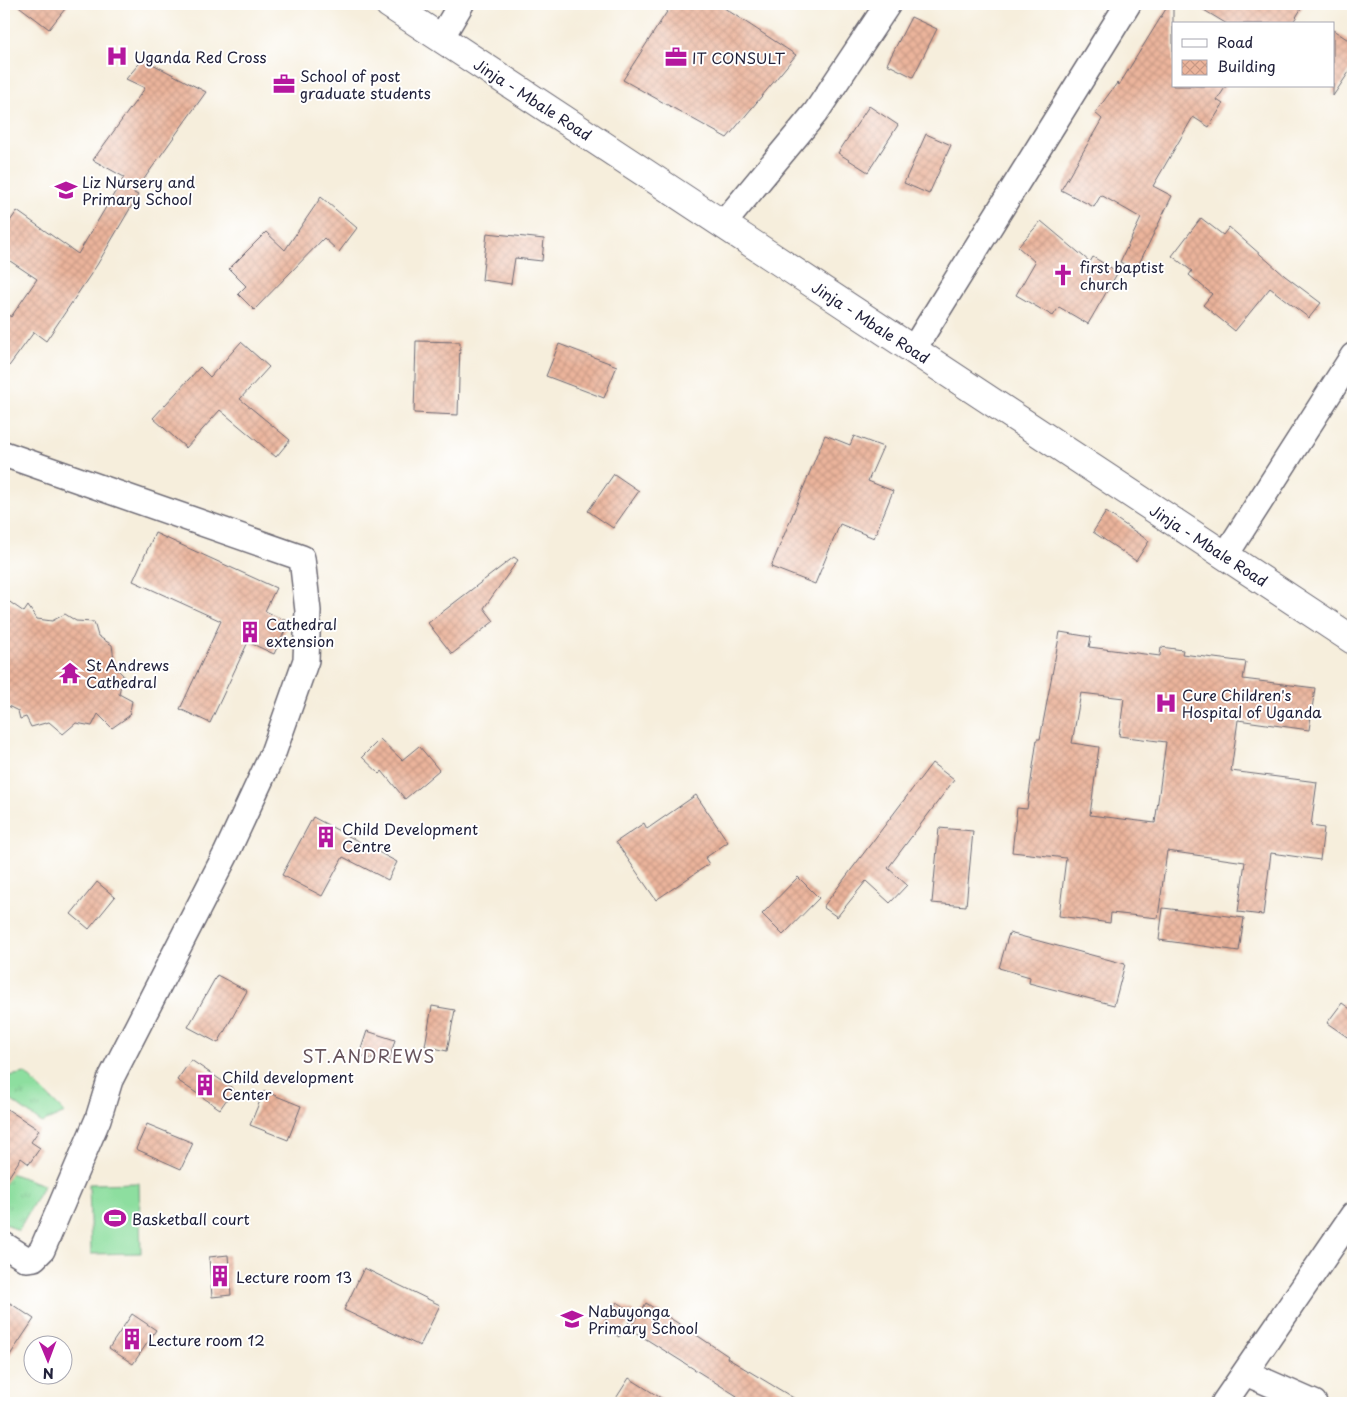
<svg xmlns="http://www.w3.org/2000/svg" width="1357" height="1407" font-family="'Playpen Sans',sans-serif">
	<defs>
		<pattern id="grass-tufts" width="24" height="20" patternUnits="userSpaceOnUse" patternTransform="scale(1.25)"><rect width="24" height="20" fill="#8dde9f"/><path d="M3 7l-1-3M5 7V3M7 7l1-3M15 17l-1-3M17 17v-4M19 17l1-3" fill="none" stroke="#79be8a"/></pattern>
		<pattern id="building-cross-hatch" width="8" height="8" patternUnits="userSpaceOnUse" patternTransform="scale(1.25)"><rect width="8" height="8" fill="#ebb49b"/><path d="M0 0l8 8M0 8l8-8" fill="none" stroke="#c99a86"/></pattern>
	</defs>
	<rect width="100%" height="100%" fill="#fff"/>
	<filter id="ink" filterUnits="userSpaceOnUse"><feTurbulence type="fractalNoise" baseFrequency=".02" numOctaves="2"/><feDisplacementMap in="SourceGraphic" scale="10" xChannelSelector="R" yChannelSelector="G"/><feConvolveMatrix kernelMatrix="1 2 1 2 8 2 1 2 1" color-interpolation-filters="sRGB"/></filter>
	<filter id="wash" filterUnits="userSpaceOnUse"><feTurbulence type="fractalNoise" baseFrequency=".0096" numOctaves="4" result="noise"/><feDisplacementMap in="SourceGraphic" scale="20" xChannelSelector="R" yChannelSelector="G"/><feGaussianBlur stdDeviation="1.12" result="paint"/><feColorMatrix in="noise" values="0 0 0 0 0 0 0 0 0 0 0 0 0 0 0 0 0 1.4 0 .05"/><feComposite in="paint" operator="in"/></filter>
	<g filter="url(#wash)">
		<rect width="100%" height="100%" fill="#f6eedc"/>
		<path fill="url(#grass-tufts)" stroke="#58806d" d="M 25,1073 L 65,1113 L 42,1123 L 4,1095 L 4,1077 Z
			M 4,1171 L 44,1185 L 18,1231 L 4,1222 Z"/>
		<path fill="#8dde9f" stroke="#58806d" d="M 139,1183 L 141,1253 L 91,1254 L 89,1184 Z"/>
		<g id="blocks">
			<path fill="url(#building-cross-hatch)" fill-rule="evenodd" d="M 16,4 L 69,4 L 49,29 Z
				M 672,4 L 718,4 L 796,55 L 727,138 L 623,80 Z
				M 1169,4 L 1173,4 L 1173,86 L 1226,86 L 1217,100 L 1223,104 L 1209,127 L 1193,117 L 1153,186 L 1172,196 L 1136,270 L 1120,262 L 1141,218 L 1101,195 L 1094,207 L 1061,190 L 1102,119 L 1095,113 L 1117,83 L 1119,85 Z
				M 1194,4 L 1304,4 L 1292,24 L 1227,24 Z
				M 911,17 L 937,29 L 913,77 L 887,64 Z
				M 1333,30 L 1353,43 L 1353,66 L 1333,96 Z
				M 143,59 L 206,92 L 134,193 L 138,195 L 97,265 L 46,341 L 34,332 L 4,373 L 4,312 L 11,317 L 37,279 L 4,257 L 4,230 L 17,211 L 78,254 L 124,177 L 93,160 L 145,88 L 126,79 Z
				M 869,106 L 898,125 L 868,172 L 838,153 Z
				M 926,134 L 951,145 L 929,194 L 904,183 Z
				M 321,197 L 357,228 L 339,252 L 324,238 L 254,310 L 238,294 L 246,286 L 229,269 L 266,232 L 285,250 Z
				M 1201,218 L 1223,235 L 1229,227 L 1285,276 L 1321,303 L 1309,318 L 1270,288 L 1235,331 L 1203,305 L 1212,294 L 1189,275 L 1192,271 L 1172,256 Z
				M 1041,221 L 1090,262 L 1093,257 L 1118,272 L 1088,324 L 1059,307 L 1053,316 L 1016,295 L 1035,262 L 1018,247 Z
				M 487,233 L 544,239 L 542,261 L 515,258 L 511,284 L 482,280 Z
				M 416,341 L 460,342 L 458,415 L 414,413 Z
				M 241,342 L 269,367 L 240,399 L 290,440 L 276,457 L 220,410 L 186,448 L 153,418 L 200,367 L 210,377 Z
				M 559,344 L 617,366 L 604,398 L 546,376 Z
				M 825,435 L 850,445 L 854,436 L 883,447 L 868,481 L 893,491 L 874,538 L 840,524 L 815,584 L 771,567 Z
				M 614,474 L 639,491 L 613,528 L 588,511 Z
				M 1106,512 L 1149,541 L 1136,561 L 1093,532 Z
				M 155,533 L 276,588 L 265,611 L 289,622 L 274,654 L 248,642 L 210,723 L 180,709 L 221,621 L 133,581 Z
				M 514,557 L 518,560 L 484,608 L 494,621 L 452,654 L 428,623 Z
				M 4,598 L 24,612 L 28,606 L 37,619 L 52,621 L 65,614 L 76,621 L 94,622 L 98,636 L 112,645 L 115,667 L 123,675 L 119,694 L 132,701 L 129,716 L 112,728 L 98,714 L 92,726 L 76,723 L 63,734 L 49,722 L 31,727 L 26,717 L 20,719 L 18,711 L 4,704 Z
				M 1060,632 L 1091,637 L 1089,647 L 1160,656 L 1161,647 L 1183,650 L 1182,654 L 1246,662 L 1243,679 L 1315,688 L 1309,730 L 1238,720 L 1231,771 L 1317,782 L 1311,826 L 1324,828 L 1320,860 L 1271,853 L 1263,915 L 1238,912 L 1245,862 L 1167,851 L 1158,918 L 1111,913 L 1110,923 L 1059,916 L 1066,858 L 1012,852 L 1017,808 L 1027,809 L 1037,739 L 1040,739 ZM 1081,693 L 1124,698 L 1119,736 L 1166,742 L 1155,823 L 1090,815 L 1099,747 L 1072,743 Z
				M 380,739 L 402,760 L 419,746 L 439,770 L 405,799 L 382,771 L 380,774 L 362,757 Z
				M 932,763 L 954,780 L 888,868 L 907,885 L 890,903 L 866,881 L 837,917 L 823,907 Z
				M 696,795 L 728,842 L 705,858 L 709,864 L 656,900 L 616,842 L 644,823 L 647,829 Z
				M 313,817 L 397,862 L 388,880 L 343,857 L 322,896 L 282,875 Z
				M 939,828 L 973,831 L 966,906 L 932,903 Z
				M 798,877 L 819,898 L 783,935 L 762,914 Z
				M 97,882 L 115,897 L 89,929 L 71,914 Z
				M 1163,908 L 1244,918 L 1239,951 L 1159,940 Z
				M 1009,933 L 1125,964 L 1114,1005 L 1029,983 L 1030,977 L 999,968 Z
				M 217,975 L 247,991 L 218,1043 L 188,1027 Z
				M 1342,1003 L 1353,1011 L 1353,1041 L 1327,1023 Z
				M 432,1006 L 455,1010 L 447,1051 L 425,1046 Z
				M 367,1031 L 395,1040 L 388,1064 L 359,1055 Z
				M 191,1060 L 234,1089 L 220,1109 L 177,1080 Z
				M 264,1091 L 301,1106 L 288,1140 L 250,1125 Z
				M 4,1107 L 39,1130 L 31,1142 L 40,1148 L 29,1164 L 21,1158 L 4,1184 Z
				M 147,1124 L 193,1143 L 181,1169 L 136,1149 Z
				M 228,1255 L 231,1295 L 212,1297 L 209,1257 Z
				M 364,1268 L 440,1305 L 420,1346 L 344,1310 Z
				M 4,1299 L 34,1319 L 4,1364 Z
				M 617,1302 L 635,1313 L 619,1337 L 602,1326 Z
				M 646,1303 L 692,1332 L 728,1356 L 727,1358 L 802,1403 L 733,1403 L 737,1396 L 630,1329 Z
				M 132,1314 L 156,1330 L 133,1364 L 109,1348 Z
				M 629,1378 L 669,1403 L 613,1403 Z"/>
		</g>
	</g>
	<g filter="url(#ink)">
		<use href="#blocks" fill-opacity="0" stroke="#6c6973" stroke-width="1"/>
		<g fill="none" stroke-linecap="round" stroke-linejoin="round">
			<g stroke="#6c6973" stroke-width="28">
				<path id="minor" d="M 441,38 L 461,4
					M 723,224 L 816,112 L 888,4
					M 913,350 L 1128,4
					M 4,454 L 302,558 L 308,611 L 306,660 L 273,753 L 226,854 L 110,1080 L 98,1119 L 42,1250 L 34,1258 L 26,1259 L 4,1245
					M 1225,556 L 1353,356
					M 1246,1373 L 1314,1403
					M 1224,1403 L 1353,1215"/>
			</g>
			<g stroke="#6c6973" stroke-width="30">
				<path id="major" d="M 389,4 L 1353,640"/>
			</g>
			<use href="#minor" stroke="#fff" stroke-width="25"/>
			<use href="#major" stroke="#fff" stroke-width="28"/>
		</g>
	</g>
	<defs>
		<g id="hospital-bare" transform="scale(1.725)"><path d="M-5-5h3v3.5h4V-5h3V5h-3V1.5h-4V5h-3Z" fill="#b5179e" stroke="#fff" stroke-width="2.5" paint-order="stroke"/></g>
		<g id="office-bare" transform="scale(1.725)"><path d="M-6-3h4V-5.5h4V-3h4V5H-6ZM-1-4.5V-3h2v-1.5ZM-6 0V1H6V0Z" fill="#b5179e" stroke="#fff" stroke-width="2.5" paint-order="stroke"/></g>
		<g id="school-bare" transform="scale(1.725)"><path d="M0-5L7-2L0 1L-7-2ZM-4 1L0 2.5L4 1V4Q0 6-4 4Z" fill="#b5179e" stroke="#fff" stroke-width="2.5" paint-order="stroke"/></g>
		<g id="church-bare" transform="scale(1.725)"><path d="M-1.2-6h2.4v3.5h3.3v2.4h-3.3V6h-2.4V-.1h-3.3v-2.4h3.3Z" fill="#b5179e" stroke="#fff" stroke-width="2.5" paint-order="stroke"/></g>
		<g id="building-bare" transform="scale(1.725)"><path d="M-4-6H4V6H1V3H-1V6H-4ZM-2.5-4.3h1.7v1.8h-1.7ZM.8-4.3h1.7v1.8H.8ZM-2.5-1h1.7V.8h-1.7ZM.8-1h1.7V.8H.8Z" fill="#b5179e" stroke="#fff" stroke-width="2.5" paint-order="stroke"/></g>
		<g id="temple-bare" transform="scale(1.725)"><path d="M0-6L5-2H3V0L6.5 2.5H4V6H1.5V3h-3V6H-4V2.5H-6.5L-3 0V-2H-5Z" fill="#b5179e" stroke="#fff" stroke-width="2.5" paint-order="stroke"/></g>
		<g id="stadium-bare" transform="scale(1.725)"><path d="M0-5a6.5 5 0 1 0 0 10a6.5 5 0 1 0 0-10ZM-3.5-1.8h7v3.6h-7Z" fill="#b5179e" stroke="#fff" stroke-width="2.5" paint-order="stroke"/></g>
	</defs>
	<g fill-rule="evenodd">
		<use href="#hospital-bare" x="117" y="56"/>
		<use href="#office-bare" x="676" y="57"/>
		<use href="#office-bare" x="284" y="84"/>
		<use href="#school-bare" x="66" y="190"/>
		<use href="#church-bare" x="1063" y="275"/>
		<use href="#building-bare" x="250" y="632"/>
		<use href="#temple-bare" x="70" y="673"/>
		<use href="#hospital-bare" x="1166" y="703"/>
		<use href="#building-bare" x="326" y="837"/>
		<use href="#building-bare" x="205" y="1085"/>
		<use href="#stadium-bare" x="115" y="1218"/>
		<use href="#building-bare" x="220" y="1276"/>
		<use href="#school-bare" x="572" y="1319"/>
		<use href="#building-bare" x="132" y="1339"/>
	</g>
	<g text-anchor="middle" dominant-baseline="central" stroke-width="4" stroke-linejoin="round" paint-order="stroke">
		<g font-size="15" fill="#22223b" stroke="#fff" text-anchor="start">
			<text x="134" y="56">Uganda Red Cross</text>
			<text x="692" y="57">IT CONSULT</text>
			<text x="300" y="75">School of post<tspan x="300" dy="17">graduate students</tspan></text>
			<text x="82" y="181">Liz Nursery and<tspan x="82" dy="17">Primary School</tspan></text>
			<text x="1080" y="266">first baptist<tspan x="1080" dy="17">church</tspan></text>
			<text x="266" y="623">Cathedral<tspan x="266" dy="17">extension</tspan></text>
			<text x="86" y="664">St Andrews<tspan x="86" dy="17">Cathedral</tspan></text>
			<text x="1182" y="694">Cure Children's<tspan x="1182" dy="17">Hospital of Uganda</tspan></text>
			<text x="342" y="828">Child Development<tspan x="342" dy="17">Centre</tspan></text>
			<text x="222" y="1076">Child development<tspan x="222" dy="17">Center</tspan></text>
			<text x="132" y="1218">Basketball court</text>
			<text x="236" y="1276">Lecture room 13</text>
			<text x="588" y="1310">Nabuyonga<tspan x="588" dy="17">Primary School</tspan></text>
			<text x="148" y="1339">Lecture room 12</text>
		</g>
		<g font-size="15" fill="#22223b" stroke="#fff">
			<text transform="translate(533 99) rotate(33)">Jinja - Mbale Road</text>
			<text transform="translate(871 322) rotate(33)">Jinja - Mbale Road</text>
			<text transform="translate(1209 545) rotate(33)">Jinja - Mbale Road</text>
		</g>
		<g font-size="18" letter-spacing="1" fill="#68555d" stroke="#fff">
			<text x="369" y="1055">ST.ANDREWS</text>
		</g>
	</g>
	<rect width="1357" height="1407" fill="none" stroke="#fff" stroke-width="20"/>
	<rect x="1172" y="22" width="162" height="65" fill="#ffffff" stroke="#a7a7b1"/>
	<rect x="1182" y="39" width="25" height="8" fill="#ffffff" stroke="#a7a7b1"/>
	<text x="1217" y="48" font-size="15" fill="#22223b">Road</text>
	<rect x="1182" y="60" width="25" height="15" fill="url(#building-cross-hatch)" stroke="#a7a7b1"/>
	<text x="1217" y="72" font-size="15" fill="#22223b">Building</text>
	<g transform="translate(48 1360) rotate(179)"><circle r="24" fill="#ffffff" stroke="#a7a7b1"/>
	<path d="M0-4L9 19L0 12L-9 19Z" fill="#b5179e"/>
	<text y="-8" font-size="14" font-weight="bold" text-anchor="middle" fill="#22223b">N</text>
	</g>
</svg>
